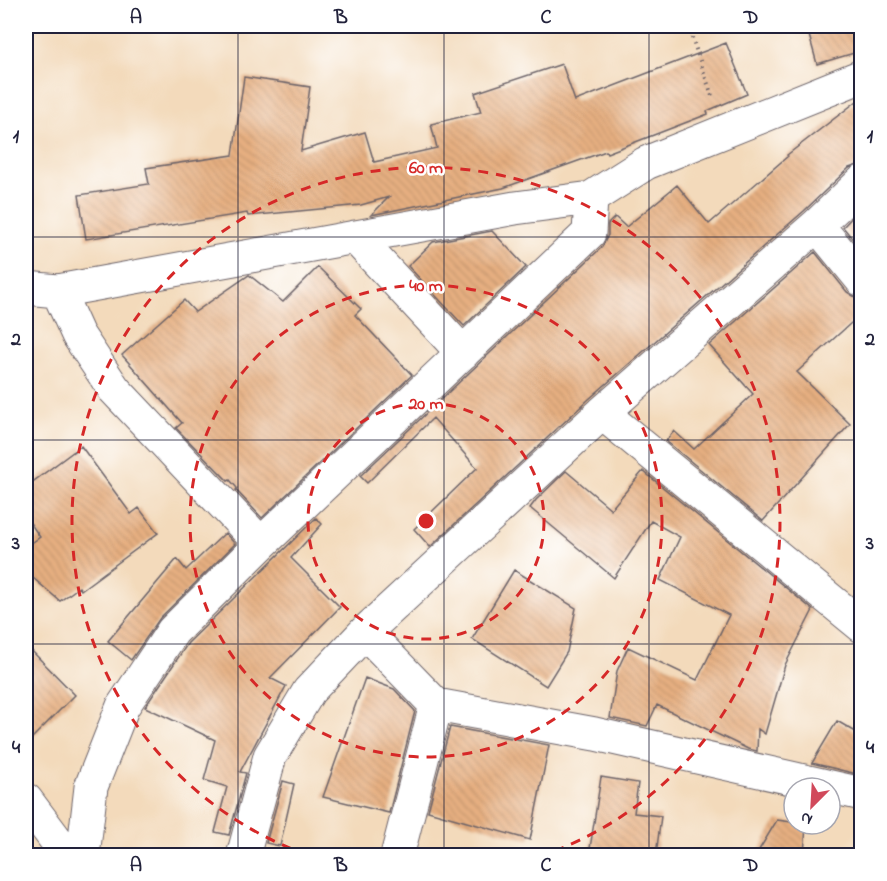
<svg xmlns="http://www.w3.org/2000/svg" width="887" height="881" font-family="'Indie Flower',sans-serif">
	<defs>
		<pattern id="building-back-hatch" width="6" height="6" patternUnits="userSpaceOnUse" patternTransform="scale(1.5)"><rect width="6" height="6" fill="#e6af80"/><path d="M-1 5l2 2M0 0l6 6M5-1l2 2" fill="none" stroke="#c59670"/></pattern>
	</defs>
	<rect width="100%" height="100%" fill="#fff"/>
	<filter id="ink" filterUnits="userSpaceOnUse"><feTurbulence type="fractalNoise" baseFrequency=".0167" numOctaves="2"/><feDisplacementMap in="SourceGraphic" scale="12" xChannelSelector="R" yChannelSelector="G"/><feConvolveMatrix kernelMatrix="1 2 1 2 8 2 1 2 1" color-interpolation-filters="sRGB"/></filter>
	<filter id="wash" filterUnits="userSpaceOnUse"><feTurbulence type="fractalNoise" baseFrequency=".008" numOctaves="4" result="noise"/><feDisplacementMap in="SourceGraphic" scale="24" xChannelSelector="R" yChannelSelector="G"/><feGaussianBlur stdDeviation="1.35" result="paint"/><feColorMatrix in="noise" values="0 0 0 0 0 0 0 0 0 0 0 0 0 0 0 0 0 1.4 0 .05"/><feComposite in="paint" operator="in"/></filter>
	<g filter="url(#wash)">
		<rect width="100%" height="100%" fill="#f3dabb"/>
		<g id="blocks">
			<path fill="url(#building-back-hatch)" d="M 841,26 L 861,26 L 861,51 L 817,64 L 809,35 Z
				M 726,43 L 747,94 L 707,111 L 708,114 L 607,153 L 606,151 L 503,188 L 371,215 L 389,197 L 361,205 L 248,216 L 247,213 L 86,239 L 79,195 L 149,184 L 146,168 L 233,155 L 244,77 L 310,87 L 301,151 L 365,132 L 374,162 L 437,148 L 431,124 L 481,112 L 475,93 L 562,64 L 575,101 Z
				M 861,98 L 861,164 L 849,168 L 804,211 L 589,399 L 430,547 L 414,529 L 477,468 L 433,418 L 367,483 L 360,476 L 602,247 L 608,235 L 608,224 L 615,217 L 626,227 L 677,185 L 709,224 L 788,156 L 787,155 Z
				M 861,208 L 861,247 L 860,248 L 843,227 Z
				M 492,231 L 526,267 L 464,326 L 408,266 L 433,242 Z
				M 815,252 L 847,292 L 855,297 L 861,298 L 861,314 L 797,372 L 850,424 L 763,521 L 666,441 L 674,431 L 694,449 L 753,394 L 709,345 Z
				M 318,267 L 361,309 L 355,315 L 412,375 L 262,518 L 236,490 L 237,488 L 230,480 L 228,481 L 176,428 L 182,423 L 122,355 L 184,300 L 195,312 L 249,275 L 283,302 Z
				M 81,446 L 131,514 L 139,508 L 158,533 L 81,590 L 79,587 L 60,601 L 26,572 L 26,547 L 40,537 L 26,517 L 26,487 Z
				M 566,471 L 611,509 L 643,471 L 813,610 L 785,665 L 765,734 L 758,729 L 757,751 L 748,749 L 657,705 L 647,726 L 610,718 L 617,671 L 628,647 L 697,680 L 729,615 L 660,580 L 680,537 L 651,521 L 614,578 L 530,508 L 536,500 Z
				M 316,518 L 322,524 L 291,558 L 340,607 L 270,678 L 286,686 L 240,772 L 246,773 L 229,835 L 215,832 L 227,787 L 204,780 L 215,740 L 145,707 L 188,643 Z
				M 225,533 L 235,544 L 160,618 L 131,660 L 108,641 L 177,559 L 186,570 Z
				M 514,570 L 576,608 L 567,652 L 546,686 L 472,639 Z
				M 26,645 L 75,695 L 26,744 Z
				M 365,678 L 394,689 L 415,711 L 389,813 L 323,797 Z
				M 837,721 L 861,735 L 861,775 L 812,763 Z
				M 450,727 L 549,745 L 530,840 L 428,811 Z
				M 601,777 L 638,783 L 634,813 L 661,816 L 656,855 L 589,855 Z
				M 283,781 L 294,784 L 280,846 L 266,843 Z
				M 777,820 L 806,824 L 804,855 L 756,855 Z"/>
		</g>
	</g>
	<g filter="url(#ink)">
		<use href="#blocks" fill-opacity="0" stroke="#6b6268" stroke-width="1.5"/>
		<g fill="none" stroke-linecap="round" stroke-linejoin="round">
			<g stroke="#6b6268" stroke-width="35">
				<path id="street" d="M 817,225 L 862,280
					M 355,237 L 463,353
					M 26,288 L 58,291 L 515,208 L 591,198 L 646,163 L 862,76
					M 58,291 L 78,335 L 114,389 L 261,544
					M 602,413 L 862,626
					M 365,632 L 436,705 L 595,734 L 862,794
					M 26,800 L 68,856
					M 83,856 L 91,787 L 123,706 L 173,631 L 261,544 L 589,233 L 591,198
					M 243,856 L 270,756 L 309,691 L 365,632 L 602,413 L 817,225 L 862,182
					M 397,856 L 436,705"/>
			</g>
			<path stroke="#6b6268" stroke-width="4" stroke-dasharray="1.5 4.5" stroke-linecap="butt" d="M 688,26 L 712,96"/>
			<use href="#street" stroke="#fff" stroke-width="33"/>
		</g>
	</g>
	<path fill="none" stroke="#22223b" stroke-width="1.5" stroke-opacity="0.55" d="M 238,26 L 238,856M 444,26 L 444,856M 649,26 L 649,856M 26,237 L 862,237M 26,440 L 862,440M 26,644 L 862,644"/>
	<g fill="none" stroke="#d62828" stroke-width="3" stroke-dasharray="10 8">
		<circle cx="426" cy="521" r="118"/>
		<circle cx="426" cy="521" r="236"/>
		<path d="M308 855A354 354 0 1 1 544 855"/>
	</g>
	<circle cx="426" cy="521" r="9" fill="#d62828" stroke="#fff" stroke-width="3"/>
	<g font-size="18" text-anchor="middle" font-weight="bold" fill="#d62828" stroke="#fff" stroke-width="5" stroke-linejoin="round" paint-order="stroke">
		<text x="426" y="173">60 m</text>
		<text x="426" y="291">40 m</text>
		<text x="426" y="409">20 m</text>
	</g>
	<rect width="887" height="881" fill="none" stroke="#fff" stroke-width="66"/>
	<g transform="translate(812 806) rotate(204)"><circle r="28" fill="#ffffff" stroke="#a7a7b1" stroke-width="1.5"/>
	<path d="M0-4.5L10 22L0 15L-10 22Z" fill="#d1495b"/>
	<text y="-9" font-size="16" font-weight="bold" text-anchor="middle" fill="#22223b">N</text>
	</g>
	<rect x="33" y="33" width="821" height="815" fill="none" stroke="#22223b" stroke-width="2"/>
	<g font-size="20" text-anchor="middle" font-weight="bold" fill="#22223b">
		<text x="136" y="23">A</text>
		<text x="341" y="23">B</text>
		<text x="546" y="23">C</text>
		<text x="751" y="23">D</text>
		<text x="16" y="142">1</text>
		<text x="870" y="142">1</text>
		<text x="16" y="345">2</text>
		<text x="870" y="345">2</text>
		<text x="16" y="549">3</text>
		<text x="870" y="549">3</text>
		<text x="16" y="753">4</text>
		<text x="870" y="753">4</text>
		<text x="136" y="871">A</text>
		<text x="341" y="871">B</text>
		<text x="546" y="871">C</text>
		<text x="751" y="871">D</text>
	</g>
</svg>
